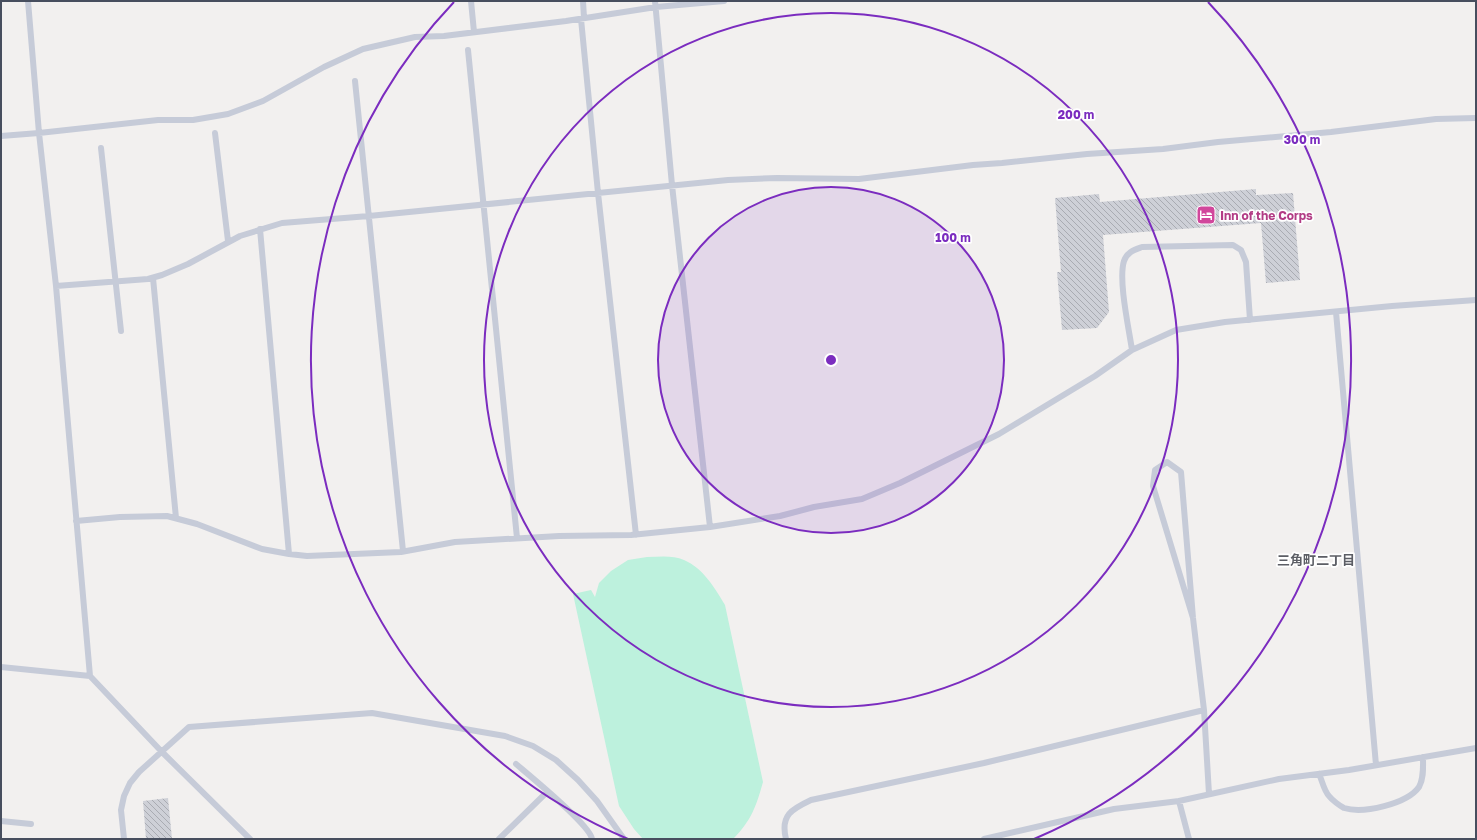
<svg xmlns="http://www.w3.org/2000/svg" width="1477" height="840" font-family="'Golos Text','Noto Sans JP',sans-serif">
	<defs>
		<pattern id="building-back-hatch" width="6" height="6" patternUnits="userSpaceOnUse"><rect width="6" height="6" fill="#ced0d7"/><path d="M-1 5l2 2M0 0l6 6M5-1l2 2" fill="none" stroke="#a9abb2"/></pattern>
	</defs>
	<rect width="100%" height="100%" fill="#f2f0ef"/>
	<path fill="#bdf1dd" d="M 647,557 C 659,557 673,555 684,560 C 703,568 715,588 725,605 L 763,782 C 756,807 751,821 733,839 L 643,839 L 634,829 L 619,806 L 573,594 L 591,590 L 595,597 L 599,583 L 611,571 L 628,560 Z"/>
	<path fill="url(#building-back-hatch)" d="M 1256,189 L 1256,195 L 1293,193 L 1300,280 L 1266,283 L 1261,223 L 1103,235 L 1109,312 L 1097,328 L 1062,330 L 1057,272 L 1061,272 L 1055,198 L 1099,194 L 1100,202 Z
		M 168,798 L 172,839 L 146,839 L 143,801 Z"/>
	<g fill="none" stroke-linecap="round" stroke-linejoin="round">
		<path stroke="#c6cbd8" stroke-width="6" d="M 28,1 L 39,133 L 56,286 L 90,676 L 162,752 L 250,839
			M 471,1 L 474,32
			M 583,1 L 584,18
			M 655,1 L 672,185 L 710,527
			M 581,19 L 598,193 L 636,535
			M 468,50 L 517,538
			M 355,81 L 403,551
			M 215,133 L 228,241
			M 1,136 L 39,133 L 158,120 L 193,120 L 228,114 L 263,101 L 324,67 L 363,49 L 415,37 L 444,36 L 566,21 L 656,7 L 724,1
			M 101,148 L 121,331
			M 260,229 L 289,554
			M 153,278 L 176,518
			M 56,286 L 148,279 L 162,275 L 188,264 L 240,236 L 282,223 L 369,216 L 728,180 L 777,178 L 859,179 L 973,165 L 1002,163 L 1087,154 L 1163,149 L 1218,142 L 1331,132 L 1436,119 L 1476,118
			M 1336,312 L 1376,765
			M 1132,350 C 1129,329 1118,280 1124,261 C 1127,252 1134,250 1142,247 L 1233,245 L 1241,250 L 1246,262 L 1250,320
			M 76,521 L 120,517 L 167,516 L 197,524 L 262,549 L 289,554 L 307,556 L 401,552 L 455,542 L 559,536 L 631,535 L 710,527 L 780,516 L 814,507 L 862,499 L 900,483 L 999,434 L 1095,376 L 1132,350 L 1176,330 L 1225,322 L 1392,306 L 1476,300
			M 1193,618 L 1153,486 L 1155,470 L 1167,462 L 1181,472 L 1193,618 L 1204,710 L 1209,794
			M 1,667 L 90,676
			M 516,764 C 530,776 590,825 592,839
			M 1319,774 C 1322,780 1324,791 1329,796 C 1332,800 1340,806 1344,808 C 1363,814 1407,804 1419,787 C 1424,778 1423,767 1423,757
			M 1179,801 L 1189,839
			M 1,821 L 31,824
			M 124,839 L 121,810 L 124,796 L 130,783 L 139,772 L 189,727 L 372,713 L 505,736 L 533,746 L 556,760 L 578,780 L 597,801 L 624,839
			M 499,839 L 547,792
			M 786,839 C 780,815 792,809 811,800 L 984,763 L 1204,710
			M 984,839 L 1114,809 L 1179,801 L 1279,779 L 1349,770 L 1476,748"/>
	</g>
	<circle cx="831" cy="360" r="173" fill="#7b2cbf" fill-opacity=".12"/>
	<g fill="none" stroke="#7b2cbf" stroke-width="2">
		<circle cx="831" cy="360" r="173"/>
		<circle cx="831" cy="360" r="347"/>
		<path d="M628 839A520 520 0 0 1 454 2M1208 2A520 520 0 0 1 1034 839"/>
	</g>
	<defs>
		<g id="hotel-square" transform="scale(1)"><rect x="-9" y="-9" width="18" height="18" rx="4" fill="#d1479c" stroke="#fff"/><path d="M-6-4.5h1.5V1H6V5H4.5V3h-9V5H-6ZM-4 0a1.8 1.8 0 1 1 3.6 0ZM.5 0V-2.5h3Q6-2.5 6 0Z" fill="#fff"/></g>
	</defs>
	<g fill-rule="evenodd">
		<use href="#hotel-square" x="1206" y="215"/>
	</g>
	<g text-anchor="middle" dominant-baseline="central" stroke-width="3.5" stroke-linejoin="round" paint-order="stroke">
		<g font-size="12" font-weight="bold" fill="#b23c85" stroke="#fff" text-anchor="start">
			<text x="1220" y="215">Inn of the Corps</text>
		</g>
		<g font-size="13" font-weight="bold" fill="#5c5e65" stroke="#fff">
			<text x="1316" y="560">三角町二丁目</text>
		</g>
	</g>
	<circle cx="831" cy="360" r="6" fill="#7b2cbf" stroke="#fff" stroke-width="2"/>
	<g font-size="12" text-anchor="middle" font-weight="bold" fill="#7b2cbf" stroke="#fff" stroke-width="3.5" stroke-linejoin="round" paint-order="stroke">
		<text x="1076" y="119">200 m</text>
		<text x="1302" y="144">300 m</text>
		<text x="953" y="242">100 m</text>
	</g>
	<rect width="1477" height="840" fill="none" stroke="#474e5e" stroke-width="4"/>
</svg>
